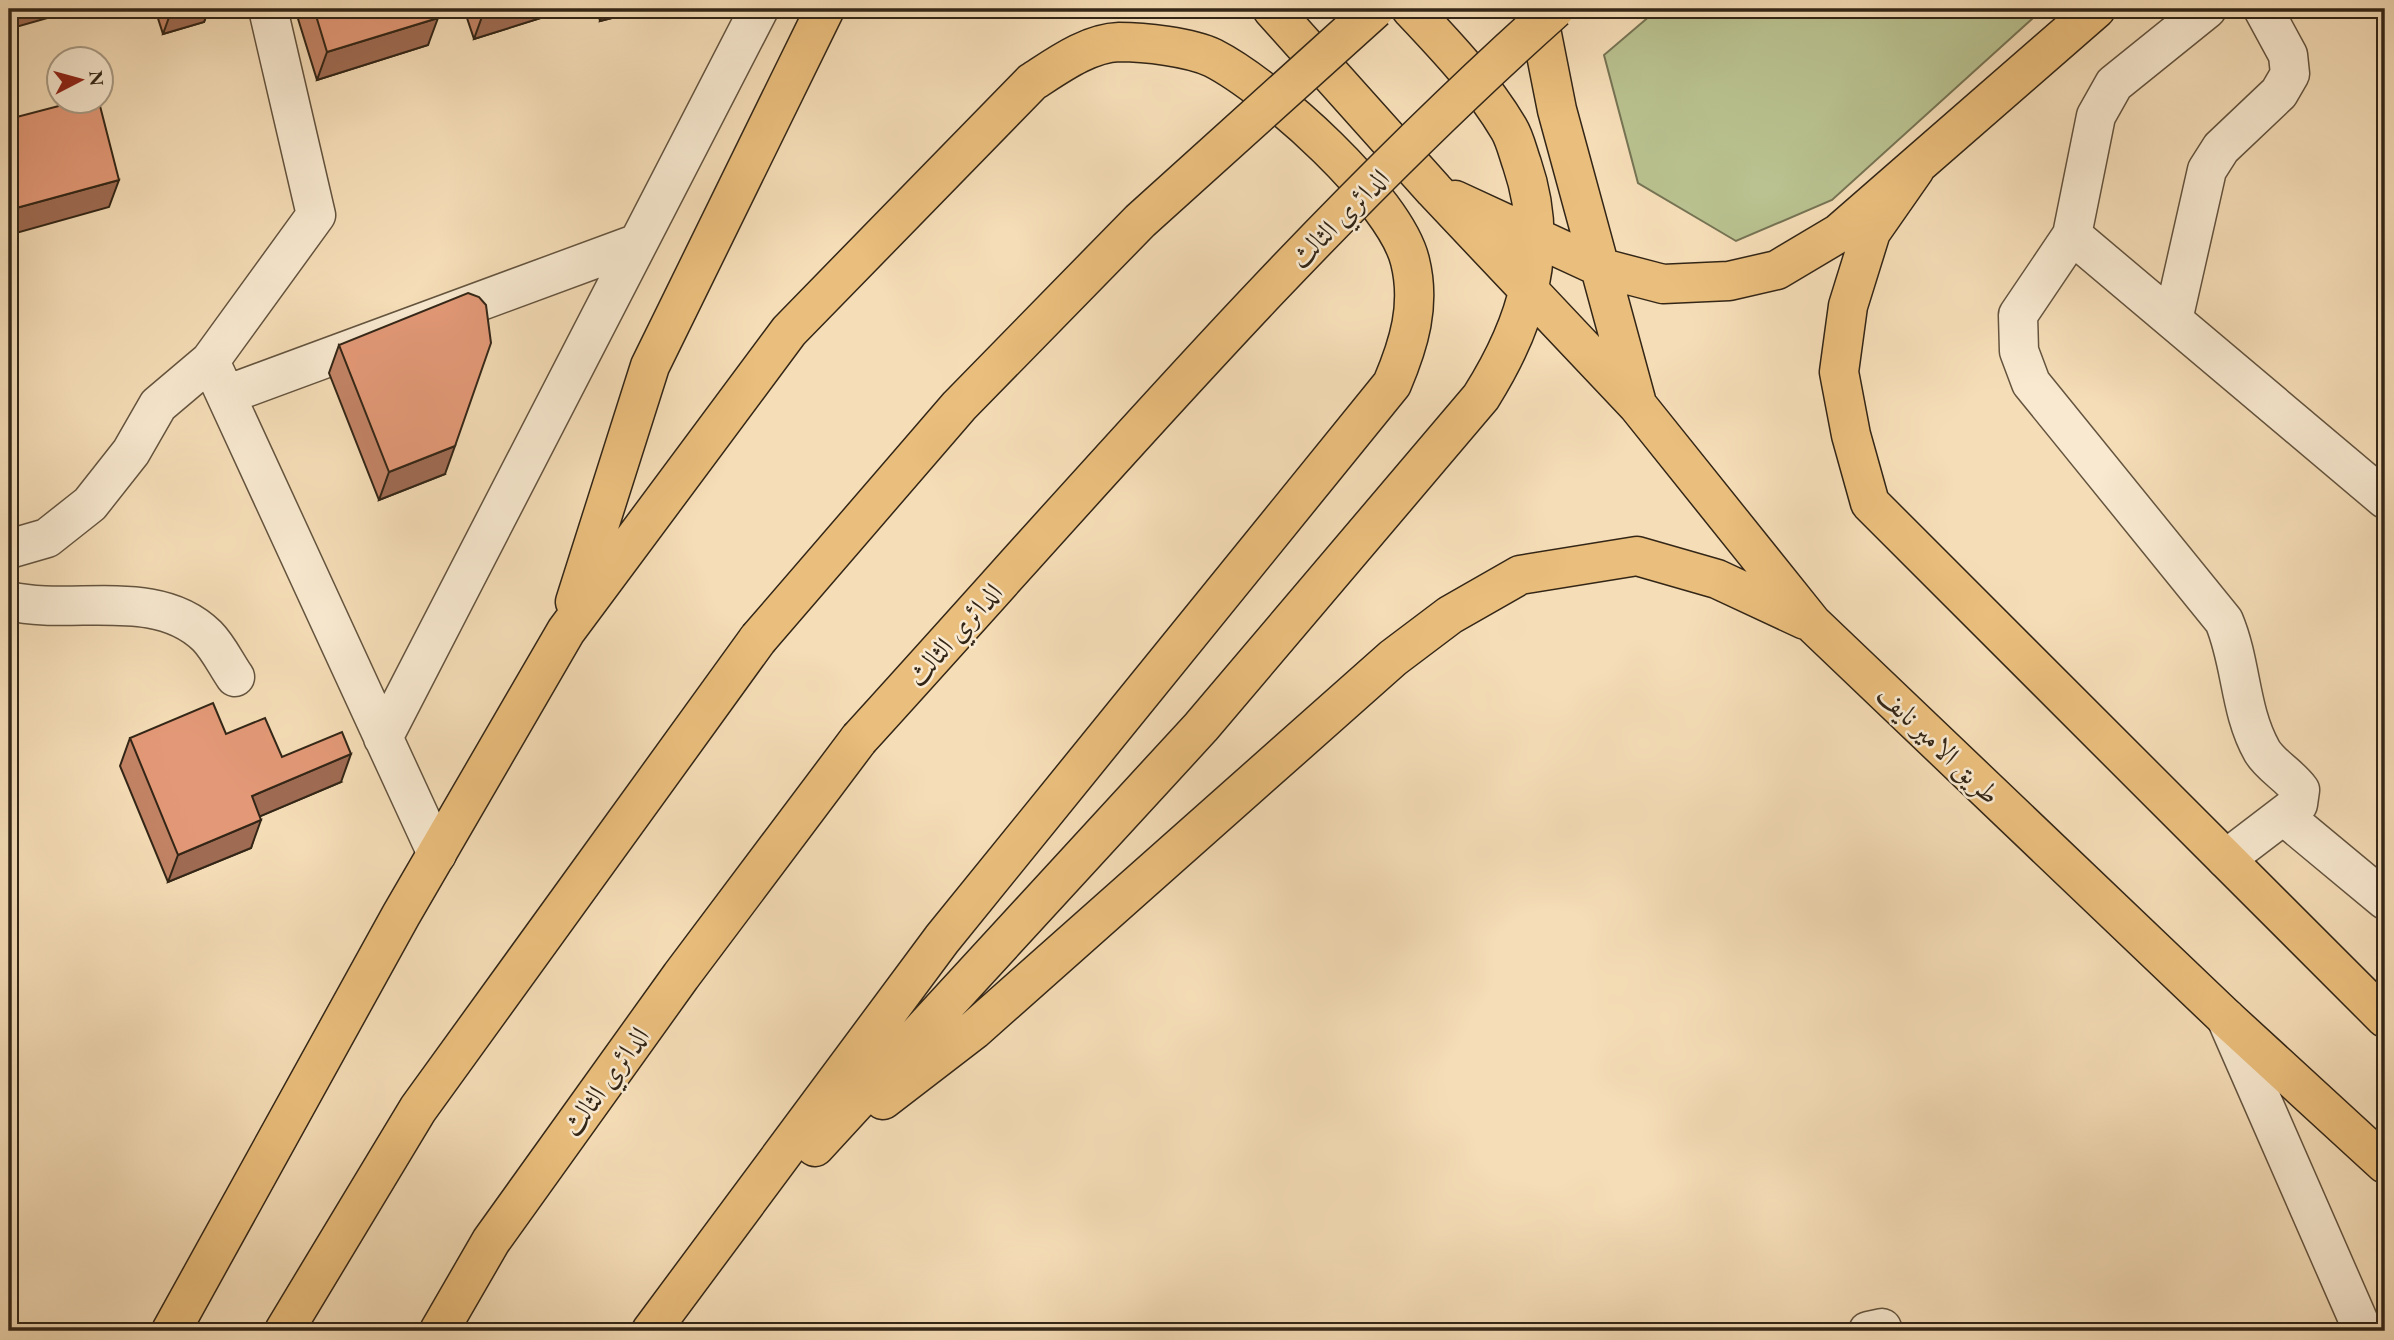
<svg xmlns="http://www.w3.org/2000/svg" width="2394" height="1340" font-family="'EB Garamond',Amiri,serif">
	<rect width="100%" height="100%" fill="#f5ddb7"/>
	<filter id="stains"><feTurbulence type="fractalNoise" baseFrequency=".00286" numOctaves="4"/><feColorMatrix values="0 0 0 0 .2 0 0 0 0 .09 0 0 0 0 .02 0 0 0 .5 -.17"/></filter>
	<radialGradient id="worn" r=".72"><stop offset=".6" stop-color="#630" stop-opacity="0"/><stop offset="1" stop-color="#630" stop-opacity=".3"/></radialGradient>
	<path fill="#b9c290" stroke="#767454" stroke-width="2" d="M 1658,9 L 2043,9 L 1832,200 L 1736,241 L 1638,183 L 1604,55 Z"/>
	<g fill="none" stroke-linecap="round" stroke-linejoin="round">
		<g stroke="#64543f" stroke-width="41">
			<path id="minor" d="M 2207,9 L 2114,84 L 2096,116 L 2072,235 L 2385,499
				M 2072,235 L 2018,315 L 2019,351 L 2031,383 L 2224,621 C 2242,664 2239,710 2262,751 C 2271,766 2289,775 2300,790 L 2298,804 L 2226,859
				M 2173,320 L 2207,170 L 2221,148 L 2279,93 L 2290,74 L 2288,55 L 2263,9
				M 210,361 L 437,854
				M 226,395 L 638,243
				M 9,549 L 47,538 L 90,504 L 131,452 L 158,405 L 210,361 L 316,215 L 268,9
				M 9,601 C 72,616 156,586 207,636 C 218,647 226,664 235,677
				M 383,738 L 759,9
				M 2284,816 L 2385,900
				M 2226,1018 L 2363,1331
				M 1868,1331 L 1882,1328 L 1883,1331"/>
		</g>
		<g stroke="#332617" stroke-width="41">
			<path id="major" d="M 1272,9 L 1434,190 L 1638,406 L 1812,623 L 2226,1018 L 2385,1164
				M 1537,9 L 1557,110 L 1636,400
				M 1915,169 L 1871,232 L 1848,306 L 1839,372 L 1851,435 L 1870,503 L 2385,1018
				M 1455,200 L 1602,268 L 1663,284 L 1729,281 L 1777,270 L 1839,233 L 2096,9
				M 575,602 L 650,366 L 825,9
				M 883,1100 L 974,1030 L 1393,658 L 1450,615 L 1520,575 L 1637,556 L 1717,579 L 1805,620
				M 815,1147 L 1201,727 L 1481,397 C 1527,324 1551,249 1522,164 C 1518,153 1515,139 1509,129 C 1483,85 1446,46 1411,9
				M 171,1331 L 401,915 L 566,631 L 789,331 L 1032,82 C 1057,66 1088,43 1119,42 C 1144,42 1190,47 1213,58 C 1270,87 1395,199 1410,261 C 1421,305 1409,344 1392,384 L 942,939 L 651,1331"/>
		</g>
		<g stroke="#332617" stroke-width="41">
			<path id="highway" d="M 284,1331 L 418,1109 L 758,639
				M 439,1331 L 491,1241 L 681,976 L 859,739"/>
		</g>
		<use href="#minor" stroke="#f8e9d0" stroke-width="38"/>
		<use href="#major" stroke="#eabe7c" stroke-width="38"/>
		<use href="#highway" stroke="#eabe7c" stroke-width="38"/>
		<g stroke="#332617" stroke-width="41" stroke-linecap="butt">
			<path id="highway-bridge" d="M 758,639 L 959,406 L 1140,221 L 1375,9
				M 859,739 C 1085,491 1304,233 1555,9"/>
		</g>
		<use href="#highway-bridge" stroke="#eabe7c" stroke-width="38"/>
	</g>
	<path fill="#c38466" stroke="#332617" stroke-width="2" d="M 155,9 L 209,9 L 204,22 L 163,34 Z
		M 295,9 L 435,9 L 428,45 L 317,80 Z
		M 464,9 L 561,9 L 560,12 L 474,39 Z
		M 597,9 L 647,9 L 600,21 Z
		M 339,345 L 445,474 L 379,500 L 329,373 Z
		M 226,734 L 341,782 L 260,816 L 251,848 L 168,882 L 120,766 L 130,738 Z"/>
	<path fill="#9f6b53" stroke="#332617" stroke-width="2" d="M 9,9 L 79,9 L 9,29 Z
		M 172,9 L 209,9 L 204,22 L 163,34 Z
		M 492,9 L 561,9 L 560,12 L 474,39 L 484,11 Z
		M 605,9 L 647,9 L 600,21 Z
		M 438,18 L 428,45 L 317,80 L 327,52 Z
		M 119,180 L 109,207 L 9,235 L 9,210 Z
		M 455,446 L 445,474 L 379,500 L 389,472 Z
		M 351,754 L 341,782 L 242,824 L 252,796 Z
		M 261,820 L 251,848 L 168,882 L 178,855 Z"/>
	<path fill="#e39977" stroke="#332617" stroke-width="2" d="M 314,9 L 435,9 L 438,18 L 327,52 Z
		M 74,102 L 99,102 L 119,180 L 9,210 L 9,119 Z
		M 468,293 L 479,297 L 486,305 L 491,343 L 455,446 L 389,472 L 339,345 Z
		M 213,703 L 226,734 L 265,718 L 282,757 L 342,732 L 351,754 L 252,796 L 261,820 L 178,855 L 130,738 Z"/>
	<g text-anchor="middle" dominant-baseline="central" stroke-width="5" stroke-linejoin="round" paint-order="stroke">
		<g font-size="28" fill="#332617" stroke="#f8e9d0">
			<text transform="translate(1339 218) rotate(-45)">الدائري الثالث</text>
			<text transform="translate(954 634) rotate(-48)">الدائري الثالث</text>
			<text transform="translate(1939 744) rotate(44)">طريق الامير نايف</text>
			<text transform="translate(605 1081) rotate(-54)">الدائري الثالث</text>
		</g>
	</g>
	<rect width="2394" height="1340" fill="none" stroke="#f5ddb7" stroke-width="35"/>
	<rect x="10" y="10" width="2373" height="1319" fill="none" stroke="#332617" stroke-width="3.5"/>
	<rect x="18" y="18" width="2359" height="1305" fill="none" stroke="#332617" stroke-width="2"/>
	<g transform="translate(80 80) rotate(84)"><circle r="33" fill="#f8e9d0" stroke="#a99b86" stroke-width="2"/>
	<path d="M0-5L12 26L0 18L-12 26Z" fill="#8f2418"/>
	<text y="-10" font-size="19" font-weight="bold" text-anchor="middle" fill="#332617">N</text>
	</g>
	<rect width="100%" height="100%" filter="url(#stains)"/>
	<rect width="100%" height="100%" fill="url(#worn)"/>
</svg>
